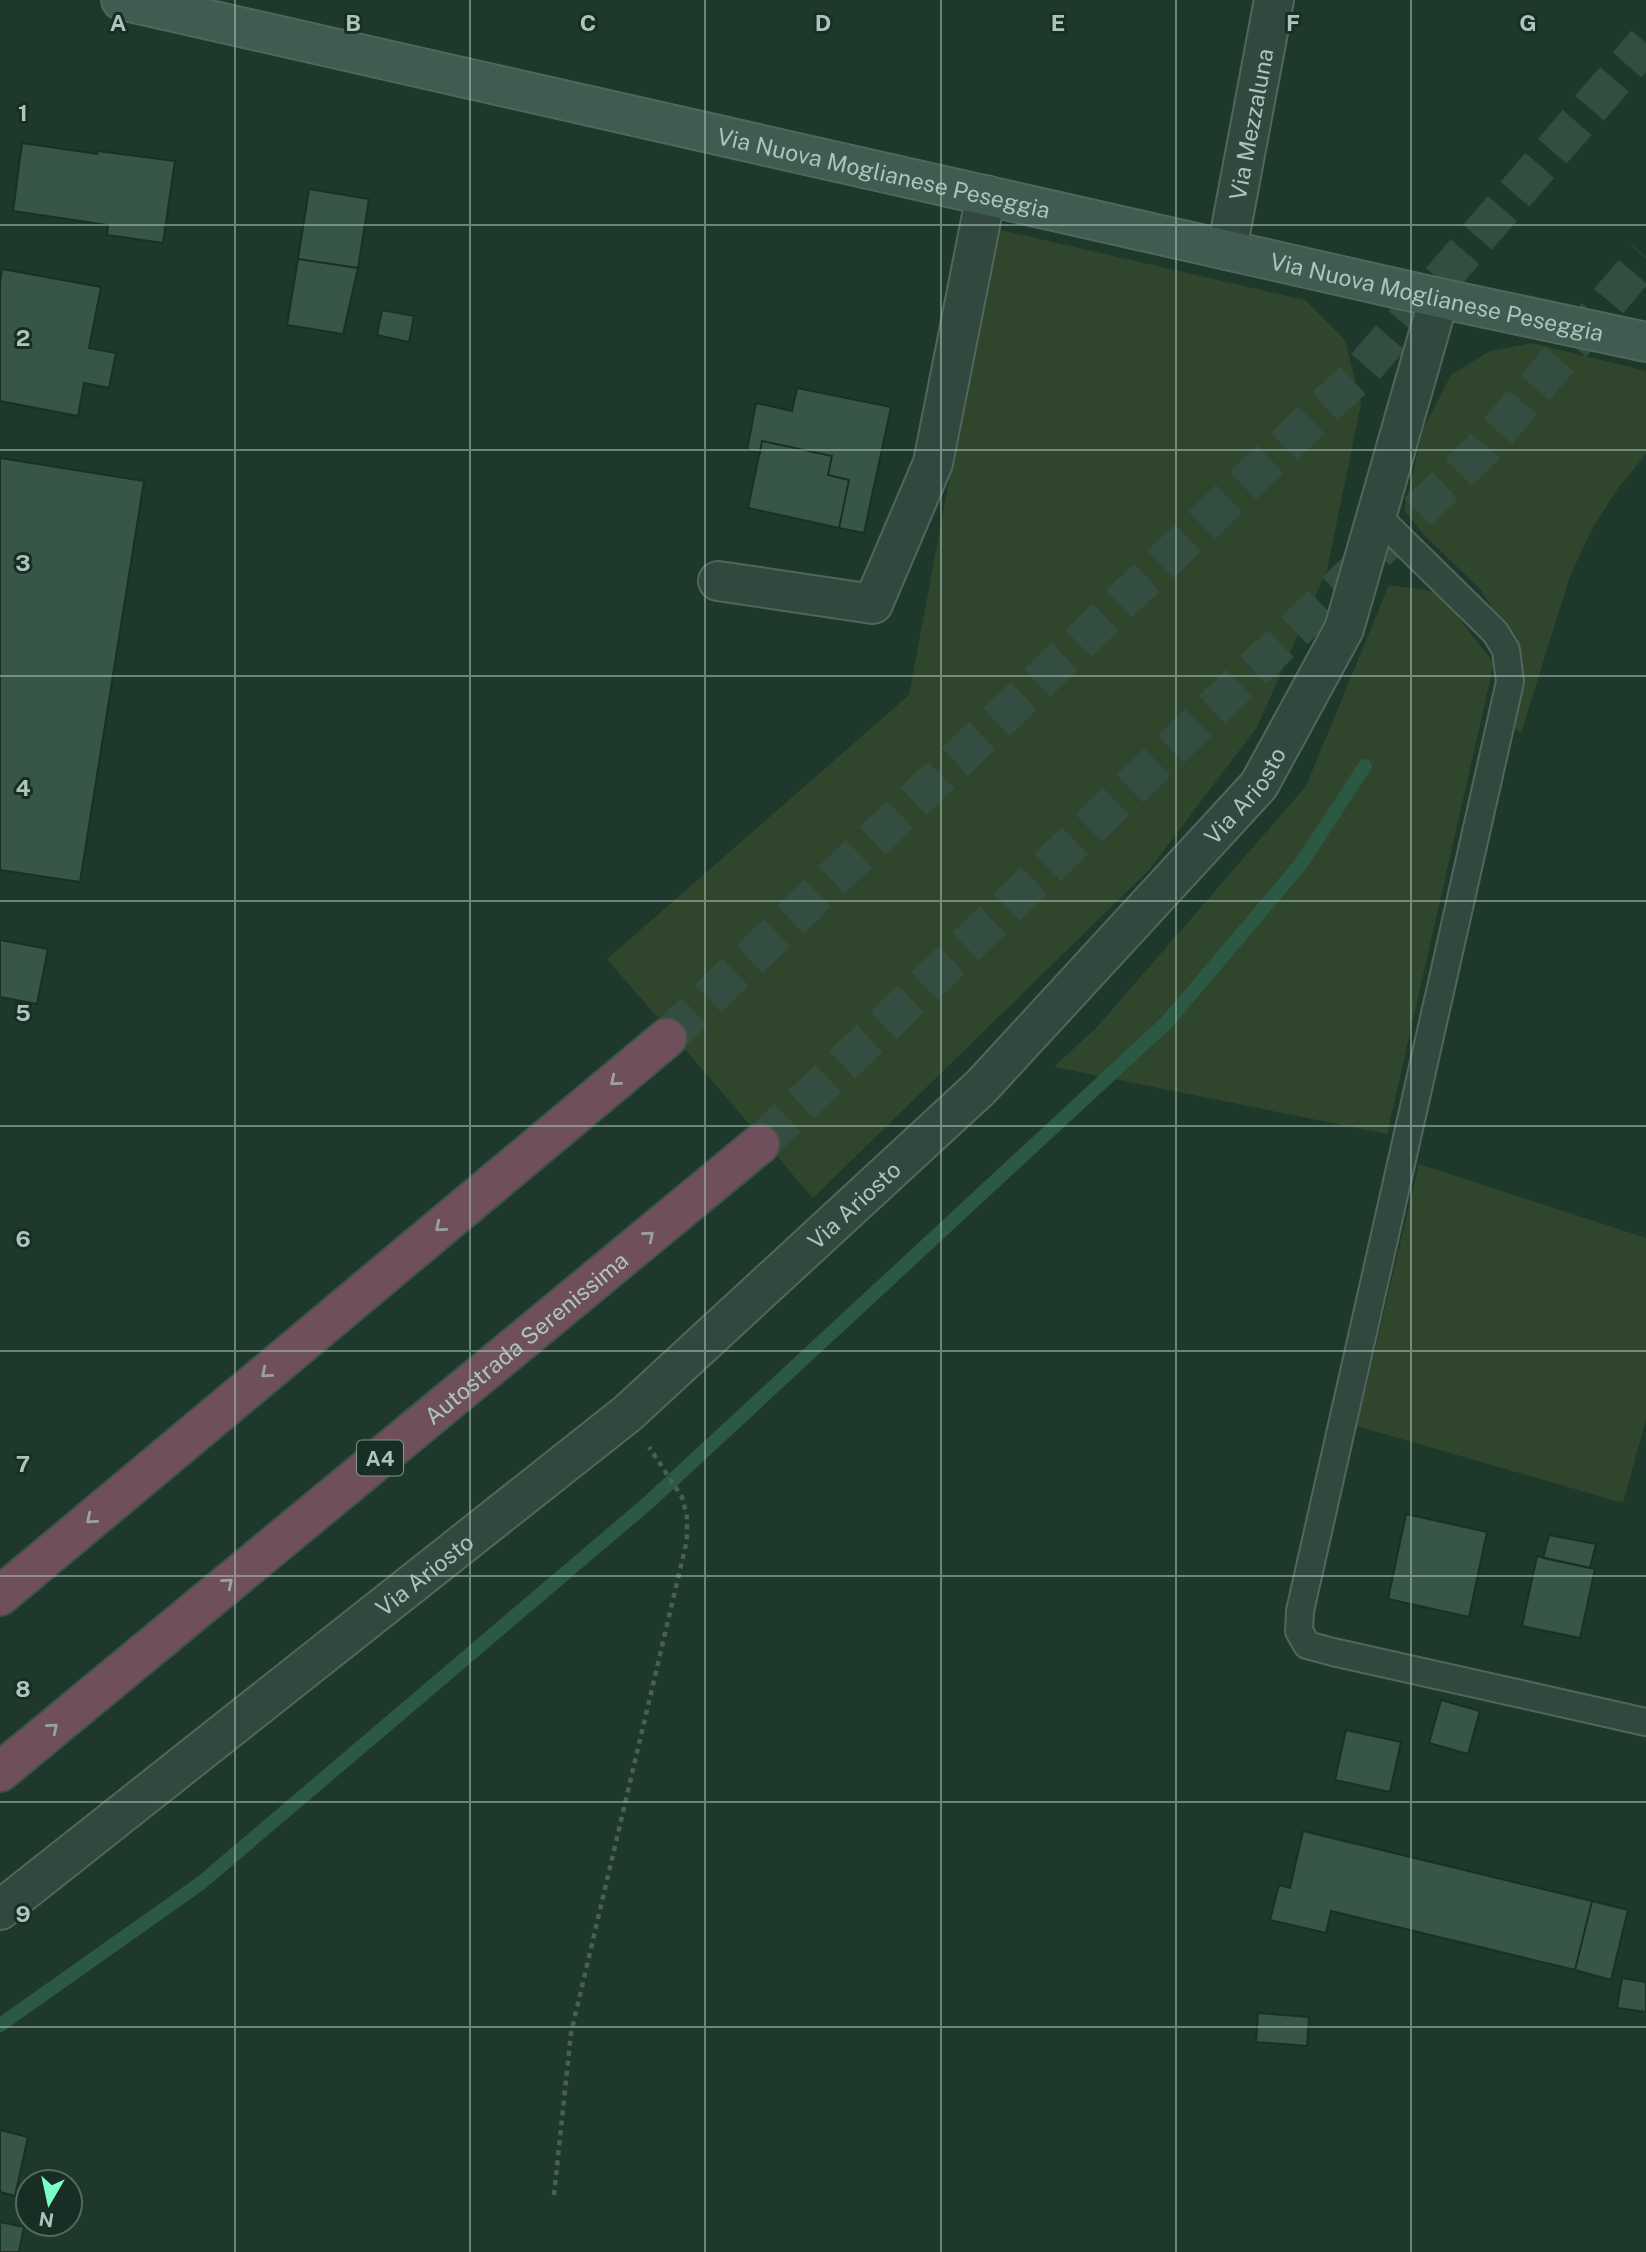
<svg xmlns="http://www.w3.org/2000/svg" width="1646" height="2252" font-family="'Public Sans',sans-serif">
	<rect width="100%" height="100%" fill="#1f382c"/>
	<path fill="#30462c" d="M 996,229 L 1305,300 L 1345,340 L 1361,404 L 1327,570 L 1257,727 L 1149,870 L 813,1198 L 607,959 L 909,695 Z
		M 1532,343 L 1646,371 L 1646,454 L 1618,488 L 1591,531 L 1570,576 L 1521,733 L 1514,728 L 1516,675 L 1510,636 L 1481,590 L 1424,535 L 1404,510 L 1424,427 L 1451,375 L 1490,351 Z
		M 1389,585 L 1438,592 L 1494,663 L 1387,1134 L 1054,1067 L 1098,1026 L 1306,786 Z
		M 1419,1164 L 1646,1238 L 1646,1419 L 1623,1503 L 1357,1426 Z"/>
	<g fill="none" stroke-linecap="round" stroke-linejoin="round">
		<path stroke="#2b5944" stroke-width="14" d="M 0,2025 L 201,1883 L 649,1502 L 1167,1022 L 1300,865 L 1365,766"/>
	</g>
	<path fill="#375648" stroke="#1a2f26" stroke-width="2" d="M 22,143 L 97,154 L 98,151 L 175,161 L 163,243 L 107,235 L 108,225 L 13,211 Z
		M 309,189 L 369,199 L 358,268 L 298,259 Z
		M 298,259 L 358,268 L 343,334 L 287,325 Z
		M 2,269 L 101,287 L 89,348 L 116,353 L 109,388 L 84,383 L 78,416 L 0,401 L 0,282 Z
		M 382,310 L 414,316 L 409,342 L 377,335 Z
		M 797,388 L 891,407 L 864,533 L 839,528 L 849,480 L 828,475 L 832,456 L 762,441 L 760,453 L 747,450 L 756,403 L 792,411 Z
		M 762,441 L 832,456 L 828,475 L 849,480 L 839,528 L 748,508 Z
		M 0,458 L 144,481 L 80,882 L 0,870 Z
		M 0,940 L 48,949 L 37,1004 L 0,997 Z
		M 1406,1514 L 1487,1532 L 1469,1617 L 1388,1599 Z
		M 1549,1535 L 1596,1544 L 1590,1568 L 1543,1558 Z
		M 1537,1556 L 1595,1569 L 1580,1638 L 1522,1626 Z
		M 1441,1700 L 1480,1711 L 1468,1754 L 1429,1743 Z
		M 1346,1730 L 1401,1742 L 1390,1792 L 1335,1780 Z
		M 1303,1831 L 1592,1901 L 1575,1970 L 1331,1911 L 1326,1933 L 1270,1920 L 1279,1885 L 1290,1888 Z
		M 1592,1901 L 1628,1910 L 1611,1980 L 1575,1970 Z
		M 1622,1978 L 1646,1982 L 1646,2012 L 1617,2008 Z
		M 1258,2013 L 1309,2017 L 1307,2046 L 1256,2042 Z
		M 0,2130 L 28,2137 L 15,2196 L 0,2192 Z
		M 0,2222 L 24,2227 L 19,2252 L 0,2252 Z"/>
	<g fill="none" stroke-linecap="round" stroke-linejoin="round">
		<path stroke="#344d41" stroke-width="38" stroke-dasharray="38 19" stroke-linecap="butt" d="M 667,1038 L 1359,374 L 1646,43
			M 760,1144 L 1483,449 L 1646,257"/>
		<g stroke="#50665d" stroke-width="30">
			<path id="service" d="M 1376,515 L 1495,632 L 1506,650 L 1510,682 L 1300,1611 L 1299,1631 L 1307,1645 L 1333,1652 L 1646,1722"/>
		</g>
		<g stroke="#50665d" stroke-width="42">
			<g id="minor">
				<path id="s1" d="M 1227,250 L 1274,0"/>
				<path d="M 718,581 L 873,604 L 933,463 L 986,195"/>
				<path id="s2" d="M 0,1910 L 628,1413 L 981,1087 L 1259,785 L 1344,629 L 1439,298"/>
			</g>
		</g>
		<g stroke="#50665d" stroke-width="42">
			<g id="secondary">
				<path id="s3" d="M 121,0 L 1439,298 L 1646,342"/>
			</g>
		</g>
		<g stroke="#3d534a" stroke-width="42">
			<g id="motorway">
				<path d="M 0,1596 L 667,1038"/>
				<path id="s4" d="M 0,1772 L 760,1144"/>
			</g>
		</g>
		<path stroke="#49614c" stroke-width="4.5" stroke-dasharray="5 5" stroke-linecap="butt" d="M 554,2195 L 571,2033 L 687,1540 L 687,1517 L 682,1497 L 649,1447"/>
		<use href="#service" stroke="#32483f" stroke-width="26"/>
		<use href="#minor" stroke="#32483f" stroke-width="38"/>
		<use href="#secondary" stroke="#405c50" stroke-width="38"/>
		<use href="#motorway" stroke="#6f4f5c" stroke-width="38"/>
	</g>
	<defs><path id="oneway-chevron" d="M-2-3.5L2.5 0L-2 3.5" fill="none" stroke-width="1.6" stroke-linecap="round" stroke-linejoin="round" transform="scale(1.75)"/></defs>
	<g stroke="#9aa29e">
		<use href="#oneway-chevron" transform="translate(615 1081) rotate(140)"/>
		<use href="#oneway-chevron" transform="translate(440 1227) rotate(140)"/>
		<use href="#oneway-chevron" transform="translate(649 1236) rotate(-40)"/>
		<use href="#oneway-chevron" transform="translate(266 1373) rotate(140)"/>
		<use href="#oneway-chevron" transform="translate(91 1519) rotate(140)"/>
		<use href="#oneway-chevron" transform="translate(228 1583) rotate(-40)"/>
		<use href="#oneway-chevron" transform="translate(53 1728) rotate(-40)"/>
	</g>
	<path fill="none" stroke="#acc5bb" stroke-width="2" stroke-opacity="0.55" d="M 235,0 L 235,2252M 470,0 L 470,2252M 705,0 L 705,2252M 941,0 L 941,2252M 1176,0 L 1176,2252M 1411,0 L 1411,2252M 0,225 L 1646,225M 0,450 L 1646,450M 0,676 L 1646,676M 0,901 L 1646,901M 0,1126 L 1646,1126M 0,1351 L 1646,1351M 0,1576 L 1646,1576M 0,1802 L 1646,1802M 0,2027 L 1646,2027"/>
	<g text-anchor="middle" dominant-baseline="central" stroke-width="6" stroke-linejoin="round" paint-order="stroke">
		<rect fill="#182d24" stroke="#80978e" stroke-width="2" x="357" y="1440.5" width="46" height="35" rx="5"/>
		<g font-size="21" font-weight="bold" fill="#acc5bb">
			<text x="380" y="1458">A4</text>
		</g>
		<g font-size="23" fill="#acc5bb" stroke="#182d24">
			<text stroke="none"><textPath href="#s1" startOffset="128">Via Mezzaluna</textPath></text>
			<text stroke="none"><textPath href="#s3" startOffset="782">Via Nuova Moglianese Peseggia</textPath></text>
			<text stroke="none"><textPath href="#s3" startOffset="1349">Via Nuova Moglianese Peseggia</textPath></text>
			<text stroke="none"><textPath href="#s2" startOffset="1675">Via Ariosto</textPath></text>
			<text stroke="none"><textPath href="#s2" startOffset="1108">Via Ariosto</textPath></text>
			<text stroke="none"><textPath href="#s4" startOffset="682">Autostrada Serenissima</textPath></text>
			<text stroke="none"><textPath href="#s2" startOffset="541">Via Ariosto</textPath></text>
		</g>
	</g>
	<g font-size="23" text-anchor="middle" font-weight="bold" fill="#acc5bb" stroke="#182d24" stroke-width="6" stroke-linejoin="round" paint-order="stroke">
		<text x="118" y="31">A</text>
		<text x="353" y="31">B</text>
		<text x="588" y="31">C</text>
		<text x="823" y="31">D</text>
		<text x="1058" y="31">E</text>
		<text x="1293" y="31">F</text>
		<text x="1528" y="31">G</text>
		<text x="23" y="121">1</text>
		<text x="23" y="346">2</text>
		<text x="23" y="571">3</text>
		<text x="23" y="796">4</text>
		<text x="23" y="1021">5</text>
		<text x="23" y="1247">6</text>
		<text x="23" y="1472">7</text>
		<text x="23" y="1697">8</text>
		<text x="23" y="1922">9</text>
	</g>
	<g transform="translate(49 2203) rotate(189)"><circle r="33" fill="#182d24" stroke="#536a60" stroke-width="2"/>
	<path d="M0-5L12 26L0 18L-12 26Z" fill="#7afdc6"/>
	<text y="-10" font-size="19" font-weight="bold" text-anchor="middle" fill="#acc5bb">N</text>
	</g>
</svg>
